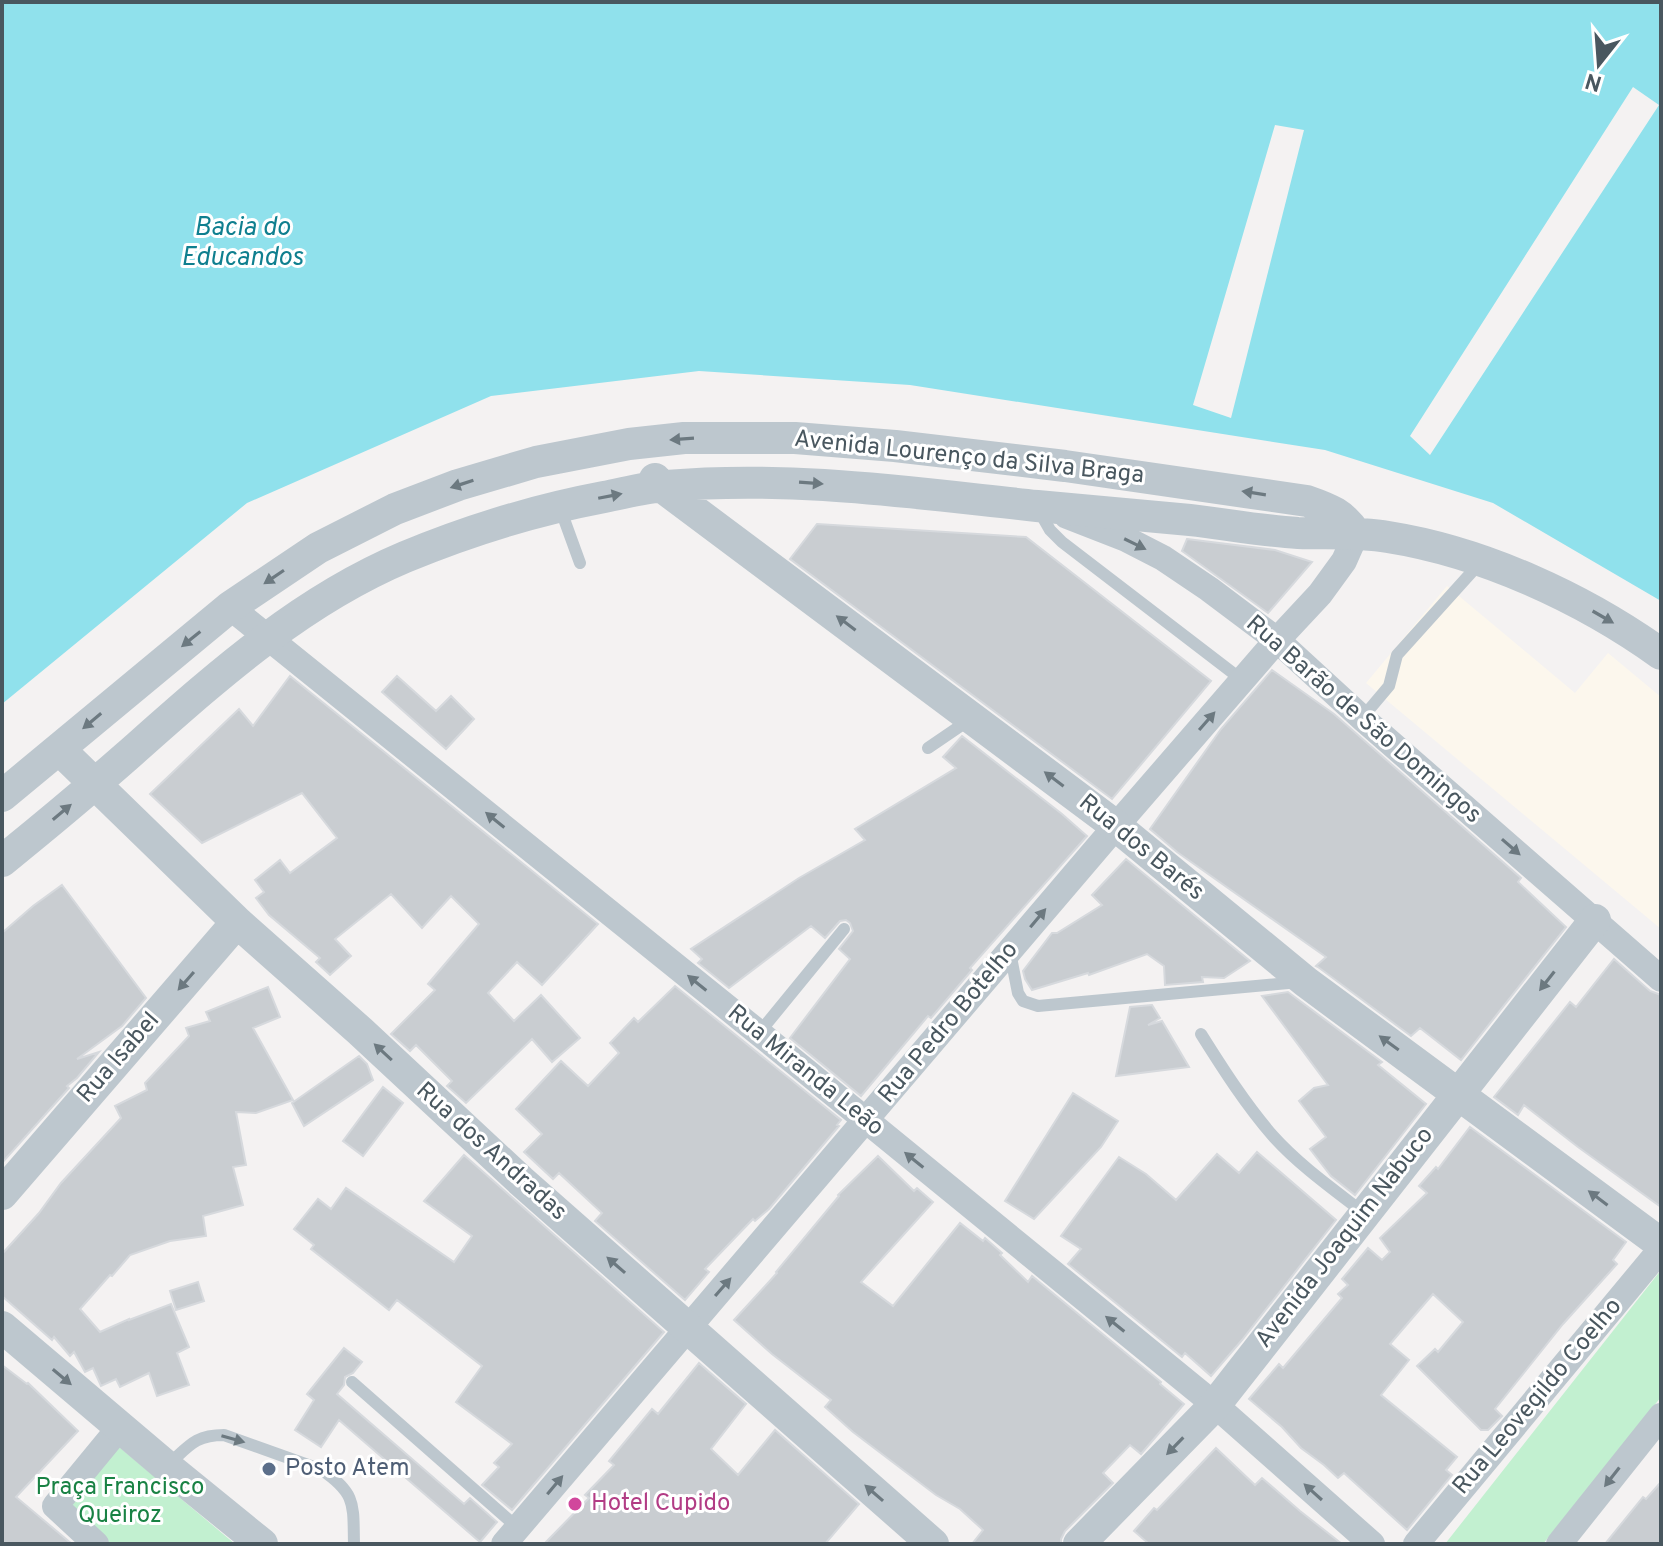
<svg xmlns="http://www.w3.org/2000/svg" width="1663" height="1546" font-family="Overpass,sans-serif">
	<rect width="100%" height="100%" fill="#f4f2f2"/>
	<path fill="#fcf7ed" d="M 1447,586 L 1575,693 L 1608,653 L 1661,697 L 1661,929 L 1366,683 Z"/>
	<path fill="#c2f0d0" d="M 1661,1270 L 1661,1397 L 1543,1544 L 1445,1544 Z
		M 112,1441 L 235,1544 L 102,1544 L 57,1506 Z"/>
	<path fill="#90e1ec" d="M 2,2 L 1661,2 L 1661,601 L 1493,503 L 1325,450 L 910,385 L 699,371 L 491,396 L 247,503 L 2,704 Z"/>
	<path fill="#f4f2f2" d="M 1633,87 L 1659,105 L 1430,455 L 1410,436 Z
		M 1275,125 L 1304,130 L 1231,418 L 1193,405 Z"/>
	<path fill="#c9cdd1" stroke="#d6d9dd" stroke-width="2" d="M 817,524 L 1026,537 L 1211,681 L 1112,799 L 790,559 Z
		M 1187,539 L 1275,550 L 1312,562 L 1268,613 L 1182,551 Z
		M 1272,670 L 1334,714 L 1521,878 L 1518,882 L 1566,927 L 1461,1060 L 1420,1028 L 1411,1036 L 1318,967 L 1316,966 L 1326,957 L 1177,852 L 1150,829 L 1221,729 Z
		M 290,676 L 598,924 L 542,985 L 517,962 L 488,993 L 514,1021 L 541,995 L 580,1038 L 552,1062 L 532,1039 L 466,1103 L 447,1086 L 452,1081 L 416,1045 L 410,1051 L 391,1034 L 435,990 L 428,984 L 479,924 L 451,896 L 422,928 L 391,894 L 335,939 L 351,956 L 330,975 L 316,962 L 320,958 L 269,915 L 256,898 L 264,892 L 255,880 L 280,860 L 290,873 L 337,838 L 302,793 L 202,843 L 150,794 L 239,709 L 253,726 Z
		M 397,676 L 436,711 L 451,696 L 474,719 L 446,749 L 382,692 Z
		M 962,736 L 1062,814 L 1087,836 L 970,968 L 972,970 L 931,1018 L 928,1016 L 861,1096 L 790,1038 L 850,959 L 839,949 L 853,931 L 850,923 L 846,920 L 840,921 L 825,938 L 811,926 L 729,988 L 698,963 L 702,959 L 691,949 L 799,878 L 865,840 L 855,829 L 956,768 L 943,757 Z
		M 1126,859 L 1250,961 L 1224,978 L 1202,977 L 1203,982 L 1165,985 L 1164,966 L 1147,954 L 1089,975 L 1088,973 L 1032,990 L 1025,979 L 1023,971 L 1052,933 L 1057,933 L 1102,905 L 1092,895 Z
		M 62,885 L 146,998 L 122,1026 L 77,1059 L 99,1052 L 77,1078 L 67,1086 L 69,1088 L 2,1163 L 2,933 L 33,906 Z
		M 1614,959 L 1650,991 L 1661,995 L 1661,1207 L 1578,1147 L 1524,1105 L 1518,1115 L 1494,1097 L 1570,1002 L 1576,1007 Z
		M 675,986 L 841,1120 L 837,1125 L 839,1126 L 769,1209 L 755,1221 L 753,1219 L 705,1269 L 709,1272 L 685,1300 L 595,1221 L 602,1213 L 559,1173 L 553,1179 L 524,1152 L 542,1134 L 516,1109 L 561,1061 L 588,1086 L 619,1053 L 610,1043 L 634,1018 L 638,1022 Z
		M 268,987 L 280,1017 L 253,1028 L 293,1100 L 256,1113 L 236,1112 L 246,1165 L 233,1167 L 243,1205 L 203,1216 L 206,1236 L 170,1241 L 130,1255 L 112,1276 L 110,1275 L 80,1309 L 100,1332 L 129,1319 L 129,1320 L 171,1304 L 189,1347 L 177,1353 L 189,1385 L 157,1396 L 149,1373 L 120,1387 L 116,1379 L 101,1386 L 93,1368 L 85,1372 L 74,1352 L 70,1356 L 54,1337 L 52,1340 L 2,1296 L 2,1254 L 39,1213 L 61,1183 L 121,1118 L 115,1106 L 147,1090 L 145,1083 L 189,1036 L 186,1028 L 210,1021 L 206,1012 Z
		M 1288,992 L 1382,1062 L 1378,1065 L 1426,1104 L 1355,1195 L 1331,1176 L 1310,1149 L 1326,1137 L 1299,1101 L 1314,1088 L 1328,1085 L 1262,996 Z
		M 1152,1005 L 1160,1018 L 1148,1025 L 1162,1021 L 1189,1067 L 1116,1076 L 1130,1007 Z
		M 359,1056 L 367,1064 L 373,1080 L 304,1126 L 292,1103 Z
		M 383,1087 L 403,1103 L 363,1156 L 343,1141 Z
		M 1073,1093 L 1118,1121 L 1101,1147 L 1034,1219 L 1005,1201 Z
		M 1470,1127 L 1626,1242 L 1613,1260 L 1617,1264 L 1563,1324 L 1495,1409 L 1502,1416 L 1488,1430 L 1481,1430 L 1417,1366 L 1435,1349 L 1438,1352 L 1463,1322 L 1433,1294 L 1390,1344 L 1409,1360 L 1381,1395 L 1457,1457 L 1446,1470 L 1452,1475 L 1407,1530 L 1344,1473 L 1338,1478 L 1324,1465 L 1301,1448 L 1282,1427 L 1249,1399 L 1279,1364 L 1283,1368 L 1342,1298 L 1338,1294 L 1348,1285 L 1342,1279 L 1368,1248 L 1382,1260 L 1390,1252 L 1380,1238 L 1427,1193 L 1419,1186 L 1436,1167 L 1438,1169 Z
		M 1257,1152 L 1336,1220 L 1242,1340 L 1211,1376 L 1185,1353 L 1182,1357 L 1068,1264 L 1081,1249 L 1061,1236 L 1119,1157 L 1146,1174 L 1176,1200 L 1217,1154 L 1239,1173 Z
		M 464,1155 L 664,1332 L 512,1510 L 482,1485 L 499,1467 L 494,1463 L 512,1444 L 456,1402 L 482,1366 L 397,1300 L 389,1310 L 311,1249 L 314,1245 L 294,1229 L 318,1199 L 331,1209 L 346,1188 L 454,1262 L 472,1236 L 424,1201 Z
		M 878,1156 L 914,1191 L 917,1188 L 933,1202 L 861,1282 L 893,1306 L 960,1223 L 983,1241 L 985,1238 L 1002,1253 L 1000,1255 L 1028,1282 L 1032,1276 L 1161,1382 L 1160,1384 L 1184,1404 L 1141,1454 L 1130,1445 L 1103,1473 L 1113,1483 L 1065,1531 L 1061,1539 L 1061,1544 L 972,1544 L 983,1530 L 960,1509 L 936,1495 L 853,1432 L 825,1407 L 831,1400 L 772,1354 L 734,1320 L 777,1273 L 776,1272 L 839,1196 L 838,1195 Z
		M 198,1282 L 204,1301 L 176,1310 L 170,1291 Z
		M 344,1348 L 362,1362 L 353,1373 L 345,1377 L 344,1385 L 337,1394 L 464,1504 L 470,1498 L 497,1522 L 480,1542 L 339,1420 L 321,1447 L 295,1430 L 314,1400 L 307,1394 Z
		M 699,1363 L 746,1404 L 711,1449 L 738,1475 L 775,1430 L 859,1504 L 825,1544 L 544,1544 L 589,1498 L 585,1495 L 614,1465 L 609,1461 L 652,1409 L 658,1414 Z
		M 2,1365 L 27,1384 L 28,1383 L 78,1431 L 16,1497 L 72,1544 L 2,1544 Z
		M 1216,1448 L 1255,1485 L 1262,1478 L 1300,1511 L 1342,1544 L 1149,1544 L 1134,1531 L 1154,1508 L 1157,1510 Z
		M 1661,1482 L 1661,1544 L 1605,1544 L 1643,1497 L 1646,1499 Z"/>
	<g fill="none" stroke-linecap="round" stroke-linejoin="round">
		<path stroke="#bdc7ce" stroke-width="12" d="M 560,508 L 580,563
			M 1038,509 L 1050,530 L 1062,542 L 1242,680
			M 1362,718 L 1389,686 L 1397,655 L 1479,564
			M 928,748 L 972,718
			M 1010,952 L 1018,993 L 1023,1001 L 1038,1006 L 1299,982
			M 759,1033 L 844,929
			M 1201,1034 C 1223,1069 1246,1105 1273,1136 C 1299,1165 1333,1189 1364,1213
			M 352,1382 L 518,1528
			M 169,1464 C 189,1446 195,1435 224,1435 L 322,1470 C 357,1494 353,1505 354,1544"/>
		<path stroke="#bdc7ce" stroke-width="26" d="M 1067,516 L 1126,539 L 1163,558 L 1209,589 L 1277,640 L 1362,718 L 1661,979
			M 230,607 L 759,1033 L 1215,1405 L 1372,1544
			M 96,1544 L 55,1506 L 120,1427
			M 504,1544 L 1116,826 L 1277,640 L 1320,594 L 1344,561 L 1356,534
			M 1416,1544 L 1661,1249
			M 1559,1544 L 1661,1416"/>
		<path stroke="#bdc7ce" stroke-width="32" d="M 655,479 L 661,486 L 1116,826 L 1306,982 L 1661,1244
			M 59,749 L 237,922 L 360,1031 L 521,1181 L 933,1544
			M 2,796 L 230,607 L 318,548 L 395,509 L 458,485 L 536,462 L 629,444 L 684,438 L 795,438 L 895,446 L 1065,466 L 1307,501 C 1330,509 1343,514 1356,534
			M 2,861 C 44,827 86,792 127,756 C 213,680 298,602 405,557 C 470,530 535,510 604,497 C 625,493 646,487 666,486 C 791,475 913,493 1037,506 C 1088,511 1139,515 1190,520 C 1226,524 1262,531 1298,533 C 1328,534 1359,532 1388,537 C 1483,552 1583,598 1661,654
			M 2,1194 L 237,922
			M 2,1327 L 166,1466 L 262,1544
			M 1079,1544 L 1215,1405 L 1595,920"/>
	</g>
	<defs><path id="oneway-solid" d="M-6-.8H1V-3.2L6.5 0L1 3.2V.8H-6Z" transform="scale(2)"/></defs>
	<g fill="#6c7980">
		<use href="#oneway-solid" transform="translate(682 439) rotate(176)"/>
		<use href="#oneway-solid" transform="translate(811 483) rotate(4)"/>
		<use href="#oneway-solid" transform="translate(462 484) rotate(162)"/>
		<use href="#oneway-solid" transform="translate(1254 493) rotate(-171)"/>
		<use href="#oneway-solid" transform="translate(610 496) rotate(-11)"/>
		<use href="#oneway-solid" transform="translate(1135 544) rotate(26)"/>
		<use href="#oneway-solid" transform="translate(274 577) rotate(146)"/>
		<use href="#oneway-solid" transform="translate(1603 617) rotate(30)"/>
		<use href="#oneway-solid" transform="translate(846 623) rotate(-143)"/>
		<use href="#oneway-solid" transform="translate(191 639) rotate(141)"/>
		<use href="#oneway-solid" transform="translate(92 721) rotate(140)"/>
		<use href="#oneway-solid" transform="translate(1207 721) rotate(-49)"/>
		<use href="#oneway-solid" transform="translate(1054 779) rotate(-143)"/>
		<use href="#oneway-solid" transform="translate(62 812) rotate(-40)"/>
		<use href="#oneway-solid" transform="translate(495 820) rotate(-141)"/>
		<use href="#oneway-solid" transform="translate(1511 847) rotate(41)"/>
		<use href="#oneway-solid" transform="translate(1038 918) rotate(-50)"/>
		<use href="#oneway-solid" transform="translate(186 981) rotate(131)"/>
		<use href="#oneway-solid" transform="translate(1547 981) rotate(128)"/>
		<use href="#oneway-solid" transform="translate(697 983) rotate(-141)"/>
		<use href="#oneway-solid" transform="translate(1389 1043) rotate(-144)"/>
		<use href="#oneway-solid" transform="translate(383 1052) rotate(-137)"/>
		<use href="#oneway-solid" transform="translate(914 1160) rotate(-141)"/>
		<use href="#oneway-solid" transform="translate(1598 1198) rotate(-143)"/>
		<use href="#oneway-solid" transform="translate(616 1265) rotate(-139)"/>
		<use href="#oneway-solid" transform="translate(723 1287) rotate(-49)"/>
		<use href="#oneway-solid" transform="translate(1115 1324) rotate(-141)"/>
		<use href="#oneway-solid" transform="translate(62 1377) rotate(40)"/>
		<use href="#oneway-solid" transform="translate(233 1439) rotate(16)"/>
		<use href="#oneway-solid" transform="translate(1175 1446) rotate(134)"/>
		<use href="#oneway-solid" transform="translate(1612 1477) rotate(128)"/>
		<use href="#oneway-solid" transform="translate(555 1485) rotate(-50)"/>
		<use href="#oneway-solid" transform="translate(1313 1492) rotate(-138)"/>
		<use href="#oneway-solid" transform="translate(874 1493) rotate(-139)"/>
	</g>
	<circle fill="#5c6f8a" stroke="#fff" stroke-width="3" cx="269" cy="1469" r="8"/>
	<circle fill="#d1479c" stroke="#fff" stroke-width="3" cx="575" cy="1504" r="8"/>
	<g text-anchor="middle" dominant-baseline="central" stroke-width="6" stroke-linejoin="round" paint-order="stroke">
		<g font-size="24" fill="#49575f" stroke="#fff">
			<text transform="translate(969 458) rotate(6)">Avenida Lourenço da Silva Braga</text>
			<text transform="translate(1363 720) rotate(41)">Rua Barão de São Domingos</text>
			<text transform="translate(1141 848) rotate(39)">Rua dos Barés</text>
			<text transform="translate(949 1023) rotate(-50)">Rua Pedro Botelho</text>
			<text transform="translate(119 1058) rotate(-49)">Rua Isabel</text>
			<text transform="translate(805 1071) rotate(39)">Rua Miranda Leão</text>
			<text transform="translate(491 1152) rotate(42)">Rua dos Andradas</text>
			<text transform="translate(1345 1238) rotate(-52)">Avenida Joaquim Nabuco</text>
			<text transform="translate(1538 1397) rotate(-50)">Rua Leovegildo Coelho</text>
		</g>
		<g font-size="24" fill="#4e5e75" stroke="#fff" text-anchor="start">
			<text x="285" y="1469">Posto Atem</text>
		</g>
		<g font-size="24" fill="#198244" stroke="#fff">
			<text x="120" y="1488">Praça Francisco<tspan x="120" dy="28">Queiroz</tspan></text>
		</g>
		<g font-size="24" fill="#b23c85" stroke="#fff" text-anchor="start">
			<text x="591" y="1504">Hotel Cupido</text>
		</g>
		<g font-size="26" font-style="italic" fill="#0f7f8f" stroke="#fff">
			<text x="242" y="228">Bacia do<tspan x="242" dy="30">Educandos</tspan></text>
		</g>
	</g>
	<rect width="1663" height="1546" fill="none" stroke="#49575f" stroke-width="8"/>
	<g transform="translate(1599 64) rotate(197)" stroke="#ffffff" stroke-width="6" paint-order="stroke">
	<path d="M0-6L14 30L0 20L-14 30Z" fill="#49575f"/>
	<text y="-12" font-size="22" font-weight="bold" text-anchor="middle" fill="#49575f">N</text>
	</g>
</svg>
